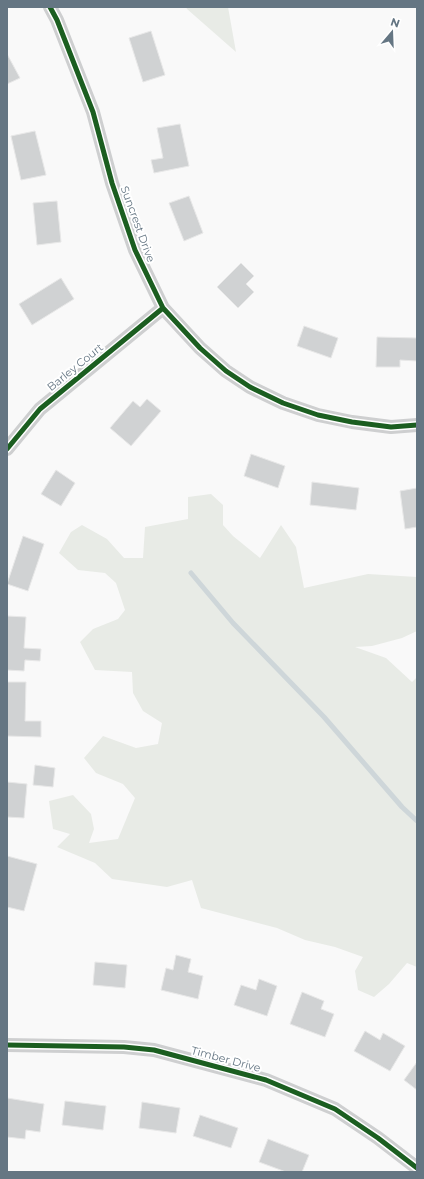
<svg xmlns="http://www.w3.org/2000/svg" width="424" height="1179" font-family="Montserrat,sans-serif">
	<rect width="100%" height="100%" fill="#f9f9f9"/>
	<path fill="#e8ebe6" d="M 186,7 L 228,7 L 236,52 L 187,9 Z
		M 211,494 L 223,505 L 223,525 L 233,536 L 260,558 L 281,525 L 296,547 L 304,588 L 368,574 L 417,577 L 417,631 L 402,638 L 372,646 L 355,647 L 386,658 L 412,682 L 417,677 L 417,967 L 407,963 L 389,984 L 374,997 L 358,990 L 355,971 L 363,957 L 335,947 L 305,940 L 277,928 L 201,908 L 192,880 L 167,887 L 112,879 L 95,863 L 57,847 L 70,834 L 53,829 L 49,801 L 73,795 L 91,814 L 94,829 L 89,843 L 118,839 L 135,798 L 123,784 L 96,773 L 84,758 L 103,736 L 136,748 L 158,744 L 162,723 L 143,711 L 133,693 L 132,672 L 95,670 L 80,642 L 93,629 L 118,619 L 125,610 L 116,583 L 105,573 L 78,570 L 59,553 L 71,532 L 82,525 L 107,539 L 124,558 L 143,558 L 145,527 L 188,519 L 188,497 Z"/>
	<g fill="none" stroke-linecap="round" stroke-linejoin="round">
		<path stroke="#ced6d9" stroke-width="5" d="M 191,573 L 233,623 L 324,717 L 402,807 L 417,821"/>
	</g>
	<path fill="#d0d2d3" stroke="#e8e8e8" d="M 151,31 L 165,75 L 143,82 L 129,38 Z
		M 7,54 L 20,78 L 7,84 Z
		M 180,124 L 189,166 L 154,173 L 151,160 L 163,158 L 157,128 Z
		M 35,131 L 46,175 L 21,180 L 11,136 Z
		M 189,196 L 203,233 L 184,241 L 169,203 Z
		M 57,201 L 61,242 L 37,245 L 33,203 Z
		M 241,263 L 254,276 L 246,284 L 254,292 L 238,308 L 217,287 Z
		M 61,278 L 74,299 L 32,325 L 19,304 Z
		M 304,326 L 338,338 L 331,358 L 297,346 Z
		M 377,337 L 417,338 L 417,361 L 400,360 L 400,367 L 376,367 Z
		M 147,399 L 161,411 L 131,446 L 110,428 L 133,401 L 140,407 Z
		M 251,454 L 285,466 L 278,488 L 244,476 Z
		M 56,470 L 75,483 L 61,506 L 41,494 Z
		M 312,482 L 359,488 L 356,510 L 310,505 Z
		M 417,488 L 417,527 L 405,529 L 400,491 Z
		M 23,536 L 44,544 L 28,591 L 7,584 Z
		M 7,616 L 26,617 L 24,648 L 41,649 L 40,661 L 25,660 L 24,671 L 7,670 Z
		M 7,682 L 26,682 L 25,721 L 41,721 L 41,737 L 7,736 Z
		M 35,765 L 55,768 L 53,787 L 33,785 Z
		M 7,782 L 27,784 L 24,818 L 7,817 Z
		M 7,856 L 37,864 L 24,911 L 7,907 Z
		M 176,955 L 191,959 L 188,972 L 203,976 L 198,999 L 161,990 L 166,968 L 173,970 Z
		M 95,962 L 127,965 L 125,988 L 93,985 Z
		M 259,979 L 277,986 L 267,1016 L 234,1005 L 241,985 L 256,990 Z
		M 302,992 L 324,1001 L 321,1009 L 334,1014 L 325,1037 L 290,1024 Z
		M 365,1031 L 380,1040 L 383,1033 L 405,1046 L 390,1071 L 354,1051 Z
		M 417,1062 L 417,1090 L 404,1080 Z
		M 7,1098 L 44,1104 L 40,1132 L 26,1130 L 25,1139 L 7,1137 Z
		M 65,1101 L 106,1106 L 103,1130 L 62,1125 Z
		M 142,1102 L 180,1108 L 176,1133 L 139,1128 Z
		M 200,1115 L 238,1128 L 231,1148 L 193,1136 Z
		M 268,1139 L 309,1155 L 302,1172 L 286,1172 L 259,1162 Z"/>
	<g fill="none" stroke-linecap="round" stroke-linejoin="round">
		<path stroke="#cecfd0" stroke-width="14" d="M 50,7 L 57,20 L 93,112 L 112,183 L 135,250 L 163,308 L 200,348 L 226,371 L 250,387 L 283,403 L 318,415 L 352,422 L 391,427 L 417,425
			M 7,449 L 40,409 L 163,308
			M 7,1045 L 124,1047 L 154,1050 L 266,1080 L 335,1109 L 378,1138 L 417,1168"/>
		<g stroke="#fff" stroke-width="8">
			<path id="cycleway" d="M 50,7 L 57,20 L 93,112 L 112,183 L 135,250 L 163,308 L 200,348 L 226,371 L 250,387 L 283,403 L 318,415 L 352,422 L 391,427 L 417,425
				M 7,449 L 40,409 L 163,308
				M 7,1045 L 124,1047 L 154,1050 L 266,1080 L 335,1109 L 378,1138 L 417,1168"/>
		</g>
		<use href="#cycleway" stroke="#1b5e20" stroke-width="5"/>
	</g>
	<g text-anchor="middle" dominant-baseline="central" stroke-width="4" stroke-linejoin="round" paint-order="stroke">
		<g font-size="11" fill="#657683" stroke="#fff">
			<text transform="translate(138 224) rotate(70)">Suncrest Drive</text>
			<text transform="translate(75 367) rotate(-39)">Barley Court</text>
			<text transform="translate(226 1059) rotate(15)">Timber Drive</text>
		</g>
	</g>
	<rect width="424" height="1179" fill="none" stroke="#657683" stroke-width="16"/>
	<g transform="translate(392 32) rotate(19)" stroke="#ffffff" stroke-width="3" paint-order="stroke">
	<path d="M0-3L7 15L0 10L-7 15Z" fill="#657683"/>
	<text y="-6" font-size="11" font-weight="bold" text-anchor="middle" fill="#657683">N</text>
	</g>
</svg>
